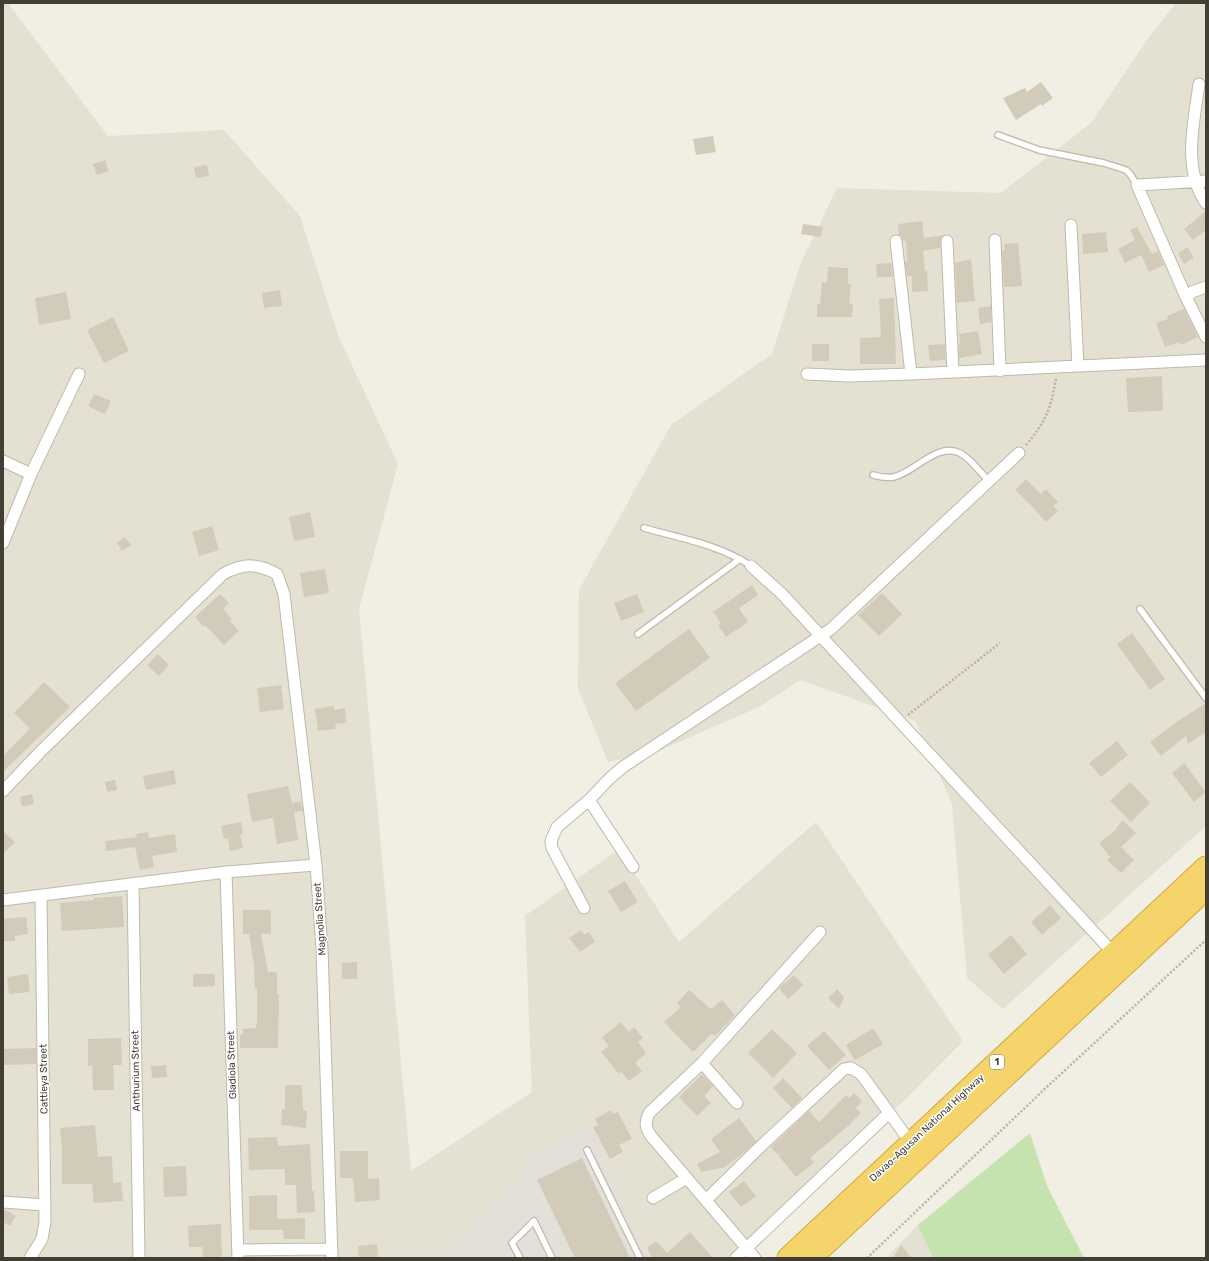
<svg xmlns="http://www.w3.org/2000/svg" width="1209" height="1261" font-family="Rubik,sans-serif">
	<rect width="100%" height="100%" fill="#f1eee4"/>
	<path fill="#e4e1d2" d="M 3,3 L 8,3 L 108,136 L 224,130 L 300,216 L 338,335 L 398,464 L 359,609 L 411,1171 L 532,1092 L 525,916 L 619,849 L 679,942 L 816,822 L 963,1041 L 812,1193 L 745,1258 L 3,1258 Z
		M 1176,3 L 1206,3 L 1206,826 L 1003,1009 L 967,978 L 952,804 L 915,721 L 800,680 L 759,707 L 654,753 L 608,762 L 578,689 L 579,590 L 671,425 L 772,354 L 800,265 L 837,188 L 1001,193 L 1091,123 L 1149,37 Z
		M 918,1225 L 933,1258 L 886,1258 Z"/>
	<path fill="#e3dfd9" d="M 590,1127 L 647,1258 L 449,1258 L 447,1255 L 546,1144 Z"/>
	<path fill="#c6e3af" d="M 1030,1133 L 1047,1186 L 1084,1258 L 933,1258 L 918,1225 Z"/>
	<path fill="#d2cbba" d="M 1041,82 L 1053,98 L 1042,106 L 1041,104 L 1016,120 L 1003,98 L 1025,88 L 1027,92 Z
		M 713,136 L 716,152 L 696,155 L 693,139 Z
		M 105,160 L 109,171 L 97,175 L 93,164 Z
		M 207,165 L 209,176 L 196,178 L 194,167 Z
		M 1206,211 L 1206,230 L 1193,240 L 1184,229 Z
		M 922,221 L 924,238 L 944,235 L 941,238 L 940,248 L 923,251 L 925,271 L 927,271 L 928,291 L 912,292 L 912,276 L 907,276 L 905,262 L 907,262 L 906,241 L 903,241 L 902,237 L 899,235 L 898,224 Z
		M 803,224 L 823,227 L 821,237 L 801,234 Z
		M 1137,227 L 1152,254 L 1158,251 L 1164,265 L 1149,272 L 1141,255 L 1125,263 L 1118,249 L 1135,240 L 1130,230 Z
		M 1106,232 L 1108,252 L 1083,254 L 1082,234 Z
		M 1018,243 L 1022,286 L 1004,287 L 1002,250 L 1005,250 L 1004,244 Z
		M 1188,247 L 1194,258 L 1184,264 L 1178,253 Z
		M 971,259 L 975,301 L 957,303 L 955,263 Z
		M 891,263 L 893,277 L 877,277 L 876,264 Z
		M 828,267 L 848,268 L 848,284 L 851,284 L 849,304 L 853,304 L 852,317 L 817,317 L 817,304 L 820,304 L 822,282 L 827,283 Z
		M 280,290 L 282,306 L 264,308 L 262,293 Z
		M 66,292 L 71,319 L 39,325 L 35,298 Z
		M 894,298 L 896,364 L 860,364 L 860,338 L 881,337 L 879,299 Z
		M 991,306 L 991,322 L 980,324 L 978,308 Z
		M 1184,309 L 1198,337 L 1181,345 L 1179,342 L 1165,347 L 1156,323 L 1168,319 L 1167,316 Z
		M 113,317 L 129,351 L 104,363 L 87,330 Z
		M 978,331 L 982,354 L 959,358 L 959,343 L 960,342 L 959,334 Z
		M 812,344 L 829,344 L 829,361 L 812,361 Z
		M 945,344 L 945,360 L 930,361 L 928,345 Z
		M 1162,376 L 1163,411 L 1128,412 L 1126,378 Z
		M 94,394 L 111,401 L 105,414 L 88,406 Z
		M 1026,479 L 1041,494 L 1046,489 L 1058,502 L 1053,506 L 1058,511 L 1046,522 L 1029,503 L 1015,490 Z
		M 310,512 L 315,537 L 294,541 L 289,517 Z
		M 212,526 L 219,550 L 199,556 L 192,532 Z
		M 125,537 L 131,545 L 122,551 L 117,543 Z
		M 325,569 L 329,593 L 304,597 L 300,573 Z
		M 752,585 L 758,595 L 739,608 L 748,622 L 726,637 L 718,625 L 721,623 L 713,612 Z
		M 882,593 L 902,614 L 879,636 L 858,615 Z
		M 220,594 L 229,603 L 223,609 L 232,619 L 230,621 L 239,631 L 224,645 L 205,625 L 204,627 L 195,617 Z
		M 637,594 L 644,612 L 621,621 L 614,603 Z
		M 689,629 L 710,658 L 636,711 L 615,683 Z
		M 1132,633 L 1165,679 L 1150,690 L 1117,644 Z
		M 158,654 L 169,665 L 159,676 L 147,665 Z
		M 44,682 L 70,707 L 3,772 L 3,756 L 30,728 L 14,713 Z
		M 281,685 L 284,709 L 260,712 L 257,688 Z
		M 1206,703 L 1206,732 L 1188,744 L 1186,736 L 1161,756 L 1150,742 L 1178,721 Z
		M 334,706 L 334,710 L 345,708 L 346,723 L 335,724 L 336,729 L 318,731 L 315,709 Z
		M 1117,741 L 1128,755 L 1101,777 L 1089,763 Z
		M 1184,763 L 1206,792 L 1194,802 L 1172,773 Z
		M 174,770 L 176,784 L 146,790 L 143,776 Z
		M 115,780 L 117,790 L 107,792 L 105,782 Z
		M 1130,782 L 1150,803 L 1131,822 L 1110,801 Z
		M 288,786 L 292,803 L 301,801 L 303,811 L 294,812 L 298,840 L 277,844 L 273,818 L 252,822 L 247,794 Z
		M 32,794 L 34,804 L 22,807 L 20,797 Z
		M 1123,820 L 1136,833 L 1121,847 L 1134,860 L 1121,873 L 1107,860 L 1110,857 L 1099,843 L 1117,829 L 1116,828 Z
		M 241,822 L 243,834 L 240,835 L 243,848 L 230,851 L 228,838 L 224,839 L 221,826 Z
		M 3,831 L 15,842 L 3,854 Z
		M 148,832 L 149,838 L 175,834 L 177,852 L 152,856 L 154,867 L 140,870 L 135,847 L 106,851 L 105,841 L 137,837 L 136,834 Z
		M 625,881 L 638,902 L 621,912 L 608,891 Z
		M 122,896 L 124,927 L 62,931 L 60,903 L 94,900 L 94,898 Z
		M 1050,905 L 1061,918 L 1042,935 L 1031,922 Z
		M 243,910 L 271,910 L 271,934 L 261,934 L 268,972 L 277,972 L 277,994 L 279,994 L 278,1048 L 240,1048 L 240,1035 L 243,1035 L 243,1029 L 256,1028 L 257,1022 L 257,989 L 255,989 L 254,966 L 249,934 L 243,934 Z
		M 26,917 L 28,934 L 15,936 L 15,941 L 3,941 L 3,919 Z
		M 581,930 L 584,935 L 589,932 L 595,942 L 580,952 L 569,938 Z
		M 1011,935 L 1027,954 L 1004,974 L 988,955 Z
		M 357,962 L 357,979 L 342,979 L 342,963 Z
		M 28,974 L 30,992 L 9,994 L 7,977 Z
		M 193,974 L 215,974 L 215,986 L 193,987 Z
		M 794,975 L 803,985 L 788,999 L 779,988 Z
		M 837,989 L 844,997 L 839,1009 L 828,998 Z
		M 689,990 L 711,1009 L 722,1000 L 735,1015 L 715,1036 L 712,1034 L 693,1052 L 664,1022 L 681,1007 L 677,1003 Z
		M 621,1022 L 629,1032 L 634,1027 L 643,1038 L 638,1042 L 646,1053 L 635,1063 L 642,1071 L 629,1081 L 621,1072 L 619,1074 L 601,1052 L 609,1046 L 602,1037 Z
		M 873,1028 L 883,1044 L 855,1060 L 846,1045 Z
		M 772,1029 L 797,1053 L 773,1078 L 748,1053 Z
		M 824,1031 L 846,1055 L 829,1070 L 807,1046 Z
		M 121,1038 L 122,1065 L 113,1065 L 114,1090 L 93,1090 L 92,1065 L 88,1066 L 88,1039 Z
		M 36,1048 L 36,1064 L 4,1065 L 4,1049 Z
		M 166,1065 L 167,1077 L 152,1078 L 151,1066 Z
		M 702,1074 L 713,1086 L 704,1096 L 711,1103 L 697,1116 L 679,1097 Z
		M 783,1078 L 802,1098 L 792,1108 L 773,1088 Z
		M 285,1085 L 302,1085 L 303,1110 L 307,1111 L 306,1128 L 281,1125 L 282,1109 L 285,1109 Z
		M 854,1093 L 862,1101 L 856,1108 L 861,1113 L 847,1127 L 810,1158 L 814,1163 L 796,1177 L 778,1155 L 783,1152 L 777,1154 L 771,1147 L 809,1111 L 819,1122 L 846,1095 L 849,1098 Z
		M 611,1110 L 613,1114 L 618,1112 L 632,1139 L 619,1145 L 623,1152 L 610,1159 L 593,1127 L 598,1125 L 595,1119 Z
		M 739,1118 L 756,1141 L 746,1151 L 725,1167 L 701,1172 L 697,1164 L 720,1152 L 711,1139 Z
		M 95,1125 L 98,1157 L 112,1156 L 113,1183 L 121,1182 L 123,1201 L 94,1203 L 92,1184 L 62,1184 L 62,1150 L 60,1128 Z
		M 277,1137 L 278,1146 L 310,1144 L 312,1191 L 314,1191 L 315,1212 L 297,1213 L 296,1185 L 285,1185 L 285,1169 L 249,1170 L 248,1138 Z
		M 340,1151 L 368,1151 L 368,1179 L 379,1178 L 380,1200 L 355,1202 L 353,1178 L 340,1178 Z
		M 582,1158 L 630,1258 L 575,1258 L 537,1180 Z
		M 186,1166 L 187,1196 L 164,1197 L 163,1167 Z
		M 744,1181 L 756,1196 L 741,1207 L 729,1192 Z
		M 277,1195 L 277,1219 L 305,1218 L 305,1239 L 284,1239 L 283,1230 L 249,1230 L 249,1196 Z
		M 3,1209 L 16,1216 L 10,1226 L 3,1222 Z
		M 221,1224 L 222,1258 L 203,1258 L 202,1247 L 189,1247 L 188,1226 Z
		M 690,1232 L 713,1258 L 652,1258 L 647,1248 L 656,1241 L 667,1253 Z
		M 377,1244 L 378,1258 L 359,1258 L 358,1246 Z
		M 901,1245 L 912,1258 L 893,1258 Z"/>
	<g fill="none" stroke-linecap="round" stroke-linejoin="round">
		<g stroke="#beb9aa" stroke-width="8">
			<path id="lane" d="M 998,135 L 1039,150 L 1104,163 L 1126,170 L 1130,174 L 1137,185
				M 873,475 C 880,477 887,478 894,477 C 915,472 937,442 960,453 C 971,459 980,472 989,481
				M 644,528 C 680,538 720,545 751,566
				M 1140,609 L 1206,698
				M 638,634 L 740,559
				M 587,1150 L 640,1258
				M 520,1258 L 512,1243 L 534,1221 L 552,1258"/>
		</g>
		<g stroke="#beb9aa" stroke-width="13">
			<path id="street" d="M 1199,84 C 1194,122 1182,169 1206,203
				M 1206,181 L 1137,185 L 1186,297 L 1206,337
				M 1071,225 L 1078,366
				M 995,240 L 1000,371
				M 896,241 L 911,374
				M 947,241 L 953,372
				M 1186,297 L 1192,292 L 1206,287
				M 807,374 L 849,376 L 911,374 L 1206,360
				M 3,461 L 31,474
				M 3,543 L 31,474 L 79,374
				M 751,566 L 782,594 L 1116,956
				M 3,791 L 42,750 L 223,574 C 243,563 257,563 277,574 L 284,594 L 316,865 L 322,949 L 332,1258
				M 589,800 L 633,867
				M 226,872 L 238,1258
				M 133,884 L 139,1258
				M 3,900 L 226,872 L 316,865
				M 584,908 L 552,848 L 551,841 L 557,827 L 589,800 L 610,778 L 623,767 L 831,629 L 1019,453
				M 702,1063 L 737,1103
				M 653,1198 L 687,1178
				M 706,1200 L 761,1146 L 844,1069 L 851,1068 L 861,1074 L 911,1143
				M 3,1202 L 45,1205
				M 238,1250 L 332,1249
				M 30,1258 L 42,1239 L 45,1222 L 41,896
				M 736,1258 L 889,1113
				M 755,1258 L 651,1136 C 645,1127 645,1123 649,1113 L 702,1063 L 820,932"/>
		</g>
		<g stroke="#d3aa3c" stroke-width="23">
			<path id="highway" d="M 788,1258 L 1206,867
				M 811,1258 L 1206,889"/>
		</g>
		<path stroke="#bcb39a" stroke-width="2.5" stroke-dasharray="2 2" stroke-linecap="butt" d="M 1026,445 C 1046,421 1051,409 1056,378
			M 908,715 L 1000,643
			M 867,1258 L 1049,1085 L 1206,940"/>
		<use href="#lane" stroke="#fff" stroke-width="5.5"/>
		<use href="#street" stroke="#fff" stroke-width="11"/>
		<use href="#highway" stroke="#f5d46b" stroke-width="21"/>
	</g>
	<g text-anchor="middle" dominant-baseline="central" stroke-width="3" stroke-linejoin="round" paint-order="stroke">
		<rect fill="#fff" stroke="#7b7871" stroke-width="1" x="990" y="1055" width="14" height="14" rx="3"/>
		<g font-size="9" font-weight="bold" fill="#423e34">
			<text x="997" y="1062">1</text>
		</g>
		<g font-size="10" fill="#423e34" stroke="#fff">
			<text transform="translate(320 919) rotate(-94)">Magnolia Street</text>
			<text transform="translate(232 1065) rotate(-92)">Gladiola Street</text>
			<text transform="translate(136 1071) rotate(-91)">Anthurium Street</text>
			<text transform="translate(44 1079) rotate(-91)">Cattleya Street</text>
			<text transform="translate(927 1128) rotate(-43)">Davao-Agusan National Highway</text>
		</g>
	</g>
	<rect width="1209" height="1261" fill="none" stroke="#423e34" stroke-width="8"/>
</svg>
